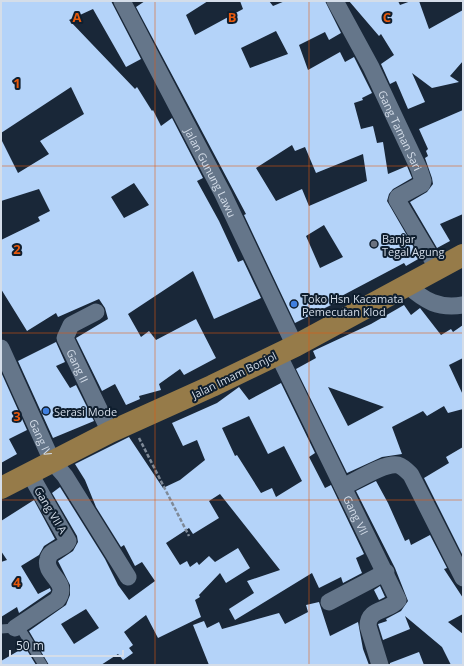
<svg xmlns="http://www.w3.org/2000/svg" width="464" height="666" font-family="'Open Sans',sans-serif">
	<rect width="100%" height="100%" fill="#192738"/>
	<path fill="#b4d3f9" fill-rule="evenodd" d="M 1,1 L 111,1 L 141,59 L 126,67 L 93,9 L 69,20 L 135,89 L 137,87 L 152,111 L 153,110 L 161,126 L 172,118 L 203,178 L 197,181 L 219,221 L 238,262 L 243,260 L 261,298 L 214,319 L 193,271 L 128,314 L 141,337 L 149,331 L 156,340 L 196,319 L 216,358 L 184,375 L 180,369 L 159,384 L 161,390 L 139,396 L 140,399 L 126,405 L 115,384 L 102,391 L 76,338 L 108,319 L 105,308 L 99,299 L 58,317 L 56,313 L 27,331 L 1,289 L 1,240 L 40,221 L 38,217 L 50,211 L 39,189 L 1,201 L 1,139 L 18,173 L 49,154 L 40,141 L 84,114 L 71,87 L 1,133 ZM 134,183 L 149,205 L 124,218 L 111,197 Z
		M 145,1 L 208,1 L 186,15 L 195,35 L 243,9 L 240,1 L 269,1 L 273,6 L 285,1 L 325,1 L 341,33 L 329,40 L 325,32 L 299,45 L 308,70 L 340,52 L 345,62 L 354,57 L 372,93 L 362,98 L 363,100 L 354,103 L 361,129 L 373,126 L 377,143 L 383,142 L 388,174 L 407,166 L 412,178 L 393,189 L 389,194 L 387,201 L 420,258 L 406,266 L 404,263 L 334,300 L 335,303 L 295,323 L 244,215 L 246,214 L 136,7 ZM 276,31 L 288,54 L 250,68 L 241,48 ZM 292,145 L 295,151 L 305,147 L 316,173 L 363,154 L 367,181 L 309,206 L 302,189 L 276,201 L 256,168 ZM 324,225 L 343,257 L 320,268 L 306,236 Z
		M 349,1 L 398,1 L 400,5 L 411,1 L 419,1 L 429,29 L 463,10 L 463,61 L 450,76 L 459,82 L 432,88 L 412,73 L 425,102 L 408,109 L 396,81 L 390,84 L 381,64 L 394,55 L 381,34 L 379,36 Z
		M 463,110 L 463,214 L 440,224 L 450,241 L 437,248 L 410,202 L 427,192 L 433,184 L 432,178 L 425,158 L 428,156 L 426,151 L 428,149 L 419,129 Z
		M 404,305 L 411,315 L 420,308 L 441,335 L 451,329 L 453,332 L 463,325 L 463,358 L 449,365 L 463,395 L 463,409 L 448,413 L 444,406 L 427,416 L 423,411 L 392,427 L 402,454 L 382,457 L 347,473 L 296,369 L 316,358 L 313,351 L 371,324 ZM 328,387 L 384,407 L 348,426 Z
		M 56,342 L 65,362 L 56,366 L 70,388 L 76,385 L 94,421 L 53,438 L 18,361 Z
		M 1,372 L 27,430 L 9,439 L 17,454 L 1,463 Z
		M 281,383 L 315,453 L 309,457 L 325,488 L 331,485 L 364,554 L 356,558 L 362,573 L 343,583 L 341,577 L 319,588 L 312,573 L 235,620 L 229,609 L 254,593 L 247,581 L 280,570 L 220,494 L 209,501 L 219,518 L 193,534 L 189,528 L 166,543 L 180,565 L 187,561 L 190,567 L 197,562 L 199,565 L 209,556 L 215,562 L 238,548 L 250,568 L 226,583 L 220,573 L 199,595 L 200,597 L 195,600 L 201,617 L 158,638 L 146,615 L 124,632 L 133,645 L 129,648 L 133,653 L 123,660 L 118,654 L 101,665 L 49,665 L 29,631 L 66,605 L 70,595 L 70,585 L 58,561 L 73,551 L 78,542 L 77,536 L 52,493 L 60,487 L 105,559 L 118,585 L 129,600 L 155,581 L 142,562 L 135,566 L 124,545 L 121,547 L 96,507 L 85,480 L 75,464 L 129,437 L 163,488 L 180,480 L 205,460 L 197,440 L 183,446 L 172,423 L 217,403 L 239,387 L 249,400 ZM 249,416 L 268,454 L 284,446 L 302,481 L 276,497 L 272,488 L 261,493 L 237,455 L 235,456 L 222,428 ZM 86,609 L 99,628 L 74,644 L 61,624 Z
		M 463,447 L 463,556 L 424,478 L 449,463 L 446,457 Z
		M 376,481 L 388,503 L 405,541 L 409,539 L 411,545 L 430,535 L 447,568 L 444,569 L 463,598 L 463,614 L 448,622 L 463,634 L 463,665 L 451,665 L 442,647 L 405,616 L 410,629 L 383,640 L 378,624 L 387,621 L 386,619 L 401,611 L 408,601 L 395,568 L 356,491 Z
		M 34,500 L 55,539 L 44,546 L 39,555 L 21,566 L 38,594 L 50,588 L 51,591 L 19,613 L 17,607 L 1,617 L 1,562 L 7,560 L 1,551 L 1,521 Z
		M 380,586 L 385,597 L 379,600 L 374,590 Z
		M 319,602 L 330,636 L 358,622 L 363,649 L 369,665 L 209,665 L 193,625 L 204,621 L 207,628 L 219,622 L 222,629 L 279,613 L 285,624 L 308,612 L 306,605 Z
		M 25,647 L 36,665 L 1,665 L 1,661 Z
		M 419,652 L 424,665 L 390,665 L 390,663 Z"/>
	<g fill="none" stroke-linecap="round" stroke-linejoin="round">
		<path stroke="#7f8a98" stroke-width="2.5" stroke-dasharray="4 2" stroke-linecap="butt" d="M 139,438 L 189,536"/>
		<path stroke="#65768a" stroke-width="9" d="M 1,629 L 15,628 L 22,631 L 43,665"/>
		<g stroke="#65768a" stroke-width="17">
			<path id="s1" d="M 122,1 L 223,194 L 295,346"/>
			<path id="s2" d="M 335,1 L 371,67 L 419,169 L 423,181 L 422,184 L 398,197 L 397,200 L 438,269"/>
			<path d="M 407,285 C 425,301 438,309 463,305"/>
			<path id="s3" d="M 96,312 L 71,325 L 65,338 L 110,432"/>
			<path id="s4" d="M 1,348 L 52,461 L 65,476 L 128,577"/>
			<path id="s5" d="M 278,354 L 397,598 L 398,600 C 388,612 368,608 368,626 L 380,665"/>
			<path d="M 343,487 C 356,481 385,462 398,465 C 404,467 407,471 411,475 L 463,578"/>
			<path d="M 329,602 L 386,572"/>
			<path d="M 15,628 L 57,600 C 71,582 43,575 48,559 C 50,549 65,549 68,541 L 30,474"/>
		</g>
		<path stroke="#967b49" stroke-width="22" d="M 1,488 L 110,432 L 212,386 L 295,346 L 463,255"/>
	</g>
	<path fill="none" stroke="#e8590c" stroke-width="1" stroke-opacity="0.55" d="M 155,1 L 155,665M 309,1 L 309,665M 1,166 L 463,166M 1,333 L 463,333M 1,500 L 463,500"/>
	<circle fill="#6b7280" stroke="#0f1e2e" stroke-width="1.5" cx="374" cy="244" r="4"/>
	<g fill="#3f7fe0" stroke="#0f1e2e" stroke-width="1.5">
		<circle cx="294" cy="304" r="4"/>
		<circle cx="46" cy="411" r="4"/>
	</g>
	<g text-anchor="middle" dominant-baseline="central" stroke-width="4" stroke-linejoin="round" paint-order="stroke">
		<g font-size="11" fill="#d4dde9" stroke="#0f1e2e">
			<text stroke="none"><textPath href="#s2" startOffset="145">Gang Taman Sari</textPath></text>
			<text stroke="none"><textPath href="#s1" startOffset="193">Jalan Gunung Lawu</textPath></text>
			<text stroke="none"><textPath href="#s3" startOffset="73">Gang II</textPath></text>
			<text transform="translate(234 375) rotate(-26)">Jalan Imam Bonjol</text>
			<text stroke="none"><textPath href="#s4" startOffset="98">Gang IV</textPath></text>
			<text transform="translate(51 510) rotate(59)">Gang VII A</text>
			<text stroke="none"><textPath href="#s5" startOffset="179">Gang VII</textPath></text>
		</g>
		<g font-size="11" fill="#d4dde9" stroke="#0f1e2e" text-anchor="start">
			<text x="382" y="238">Banjar<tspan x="382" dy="13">Tegal Agung</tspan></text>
			<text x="302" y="298">Toko Hsn Kacamata<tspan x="302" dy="13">Pemecutan Klod</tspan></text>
			<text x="54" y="411">Serasi Mode</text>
		</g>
	</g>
	<g font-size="13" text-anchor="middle" font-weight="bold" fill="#e8590c" stroke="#0f1e2e" stroke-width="4" stroke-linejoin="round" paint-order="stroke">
		<text x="77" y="22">A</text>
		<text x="232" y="22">B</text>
		<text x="387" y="22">C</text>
		<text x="17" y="88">1</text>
		<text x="17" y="254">2</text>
		<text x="17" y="421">3</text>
		<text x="17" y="587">4</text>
	</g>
	<rect width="464" height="666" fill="none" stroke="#d4dde9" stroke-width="4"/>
	<path d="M10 650v6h113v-6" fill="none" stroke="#d4dde9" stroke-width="2"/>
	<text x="16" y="650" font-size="12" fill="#d4dde9" stroke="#0f1e2e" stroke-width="3" paint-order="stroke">50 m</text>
</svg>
